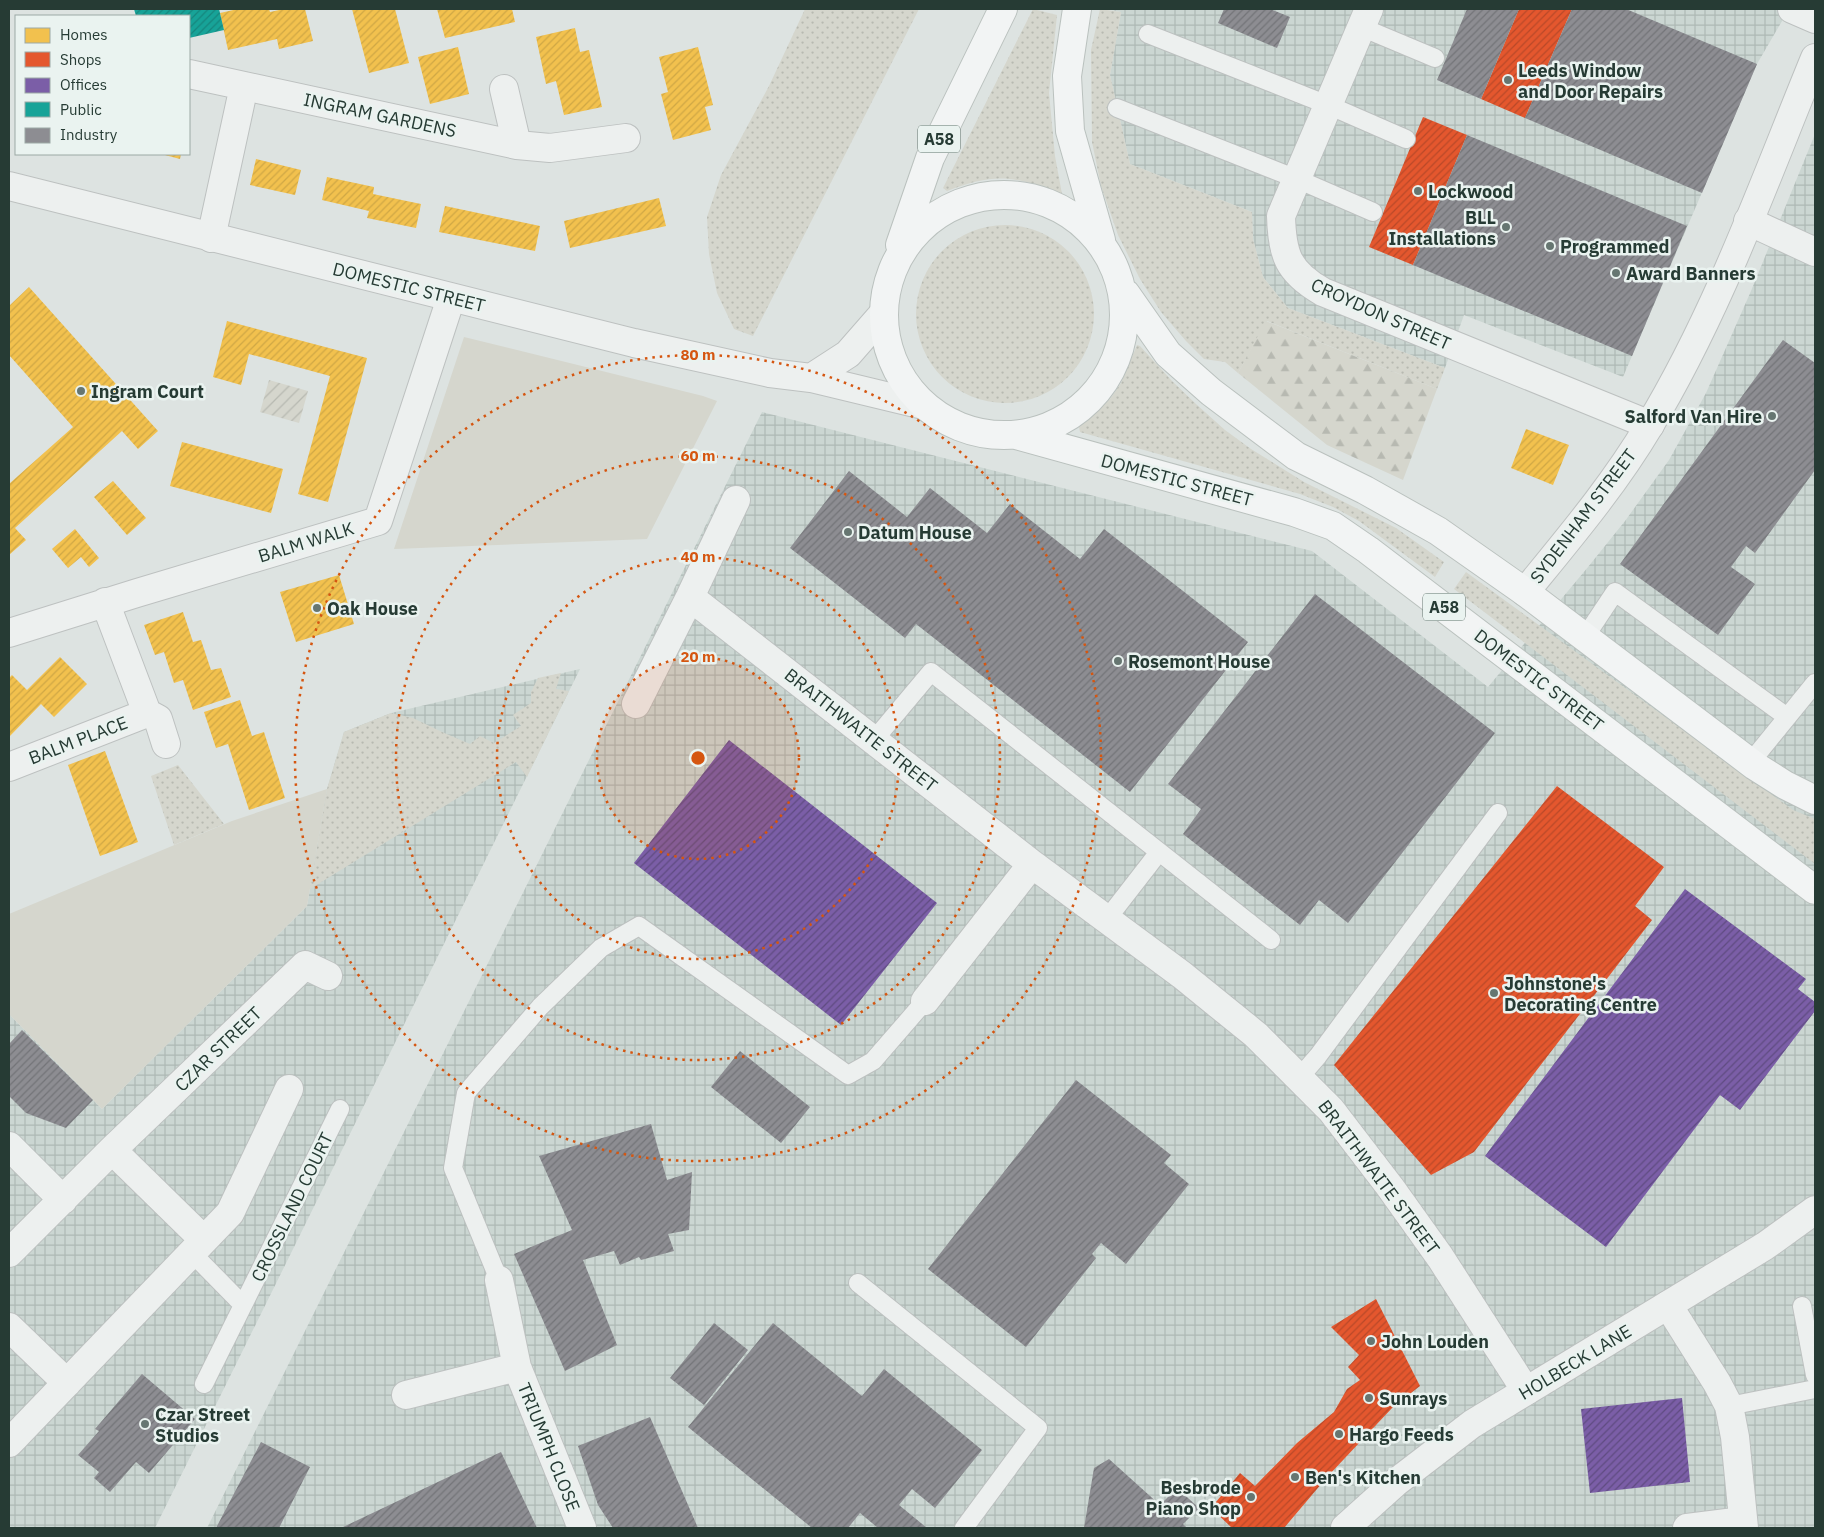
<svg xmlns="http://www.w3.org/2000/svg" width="1824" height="1537" font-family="'IBM Plex Sans',sans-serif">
	<defs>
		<pattern id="industrial-grid" width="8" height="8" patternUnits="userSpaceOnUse" patternTransform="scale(1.25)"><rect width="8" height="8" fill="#cbd6d2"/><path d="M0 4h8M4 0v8" fill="none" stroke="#aeb9b5"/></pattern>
		<pattern id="grass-dots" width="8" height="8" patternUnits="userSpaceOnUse" patternTransform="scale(1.25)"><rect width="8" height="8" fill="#d5d6cd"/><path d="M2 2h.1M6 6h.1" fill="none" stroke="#b7b9b1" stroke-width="1.8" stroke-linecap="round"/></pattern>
		<pattern id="forest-firs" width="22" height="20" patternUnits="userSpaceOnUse" patternTransform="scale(1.25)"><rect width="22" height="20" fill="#d5d6cd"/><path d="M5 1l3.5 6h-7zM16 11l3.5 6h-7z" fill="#b7b9b1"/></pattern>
		<pattern id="garden-furrows" width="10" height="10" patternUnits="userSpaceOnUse" patternTransform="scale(1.25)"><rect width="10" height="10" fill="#d5d6cd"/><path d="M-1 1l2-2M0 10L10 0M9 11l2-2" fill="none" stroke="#b7b9b1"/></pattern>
		<pattern id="homes-hatch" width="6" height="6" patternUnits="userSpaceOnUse" patternTransform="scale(1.25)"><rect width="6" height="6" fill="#f2c14e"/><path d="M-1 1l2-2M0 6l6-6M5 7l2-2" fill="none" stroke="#cfa745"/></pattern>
		<pattern id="shops-hatch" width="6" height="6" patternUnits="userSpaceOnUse" patternTransform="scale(1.25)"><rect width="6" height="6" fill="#e4572e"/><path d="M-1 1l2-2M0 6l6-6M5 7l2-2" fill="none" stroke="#b94928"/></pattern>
		<pattern id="offices-hatch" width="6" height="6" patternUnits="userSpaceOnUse" patternTransform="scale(1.25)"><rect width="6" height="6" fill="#7b5ea7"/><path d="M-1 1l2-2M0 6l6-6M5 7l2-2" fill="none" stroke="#5f4b81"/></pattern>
		<pattern id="public-hatch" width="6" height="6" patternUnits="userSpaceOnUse" patternTransform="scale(1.25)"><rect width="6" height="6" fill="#17a398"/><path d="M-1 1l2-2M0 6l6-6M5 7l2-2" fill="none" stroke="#15867d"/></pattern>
		<pattern id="industry-hatch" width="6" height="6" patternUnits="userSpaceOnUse" patternTransform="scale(1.25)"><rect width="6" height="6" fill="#8d8d92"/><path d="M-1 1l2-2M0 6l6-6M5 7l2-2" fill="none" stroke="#737478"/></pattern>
	</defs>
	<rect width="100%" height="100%" fill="#dde3e1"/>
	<path fill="url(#industrial-grid)" d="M 1107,9 L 1789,9 L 1757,64 L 1623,377 L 1464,315 L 1445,368 L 1288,308 L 1263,277 L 1253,239 L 1252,212 L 1130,164 L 1110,75 L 1121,12 Z
		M 1815,134 L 1815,1528 L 207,1528 L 762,412 L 1312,551 L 1488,687 L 1588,567 L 1625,521 L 1669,460 L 1706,393 L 1751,291 Z
		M 580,669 L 155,1528 L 9,1528 L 9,1014 L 102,1109 L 307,906 L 327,789 L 344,732 L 391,713 Z"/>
	<path fill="url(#grass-dots)" d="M 805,9 L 919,9 L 753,336 L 734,329 L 717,293 L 709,254 L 707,217 L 721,175 L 769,86 Z
		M 1033,9 L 1057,15 L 1049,93 L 1055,156 L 1062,194 C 1015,176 996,172 947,191 L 943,188 Z
		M 1100,9 L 1121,12 L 1110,75 L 1130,164 L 1252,212 L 1253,239 L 1263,277 L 1288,308 L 1445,368 L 1437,389 L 1267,321 L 1238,373 L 1225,362 L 1204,359 L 1186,341 L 1161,312 L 1140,279 L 1118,235 L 1101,186 L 1092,142 L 1091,50 Z
		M916 314a89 89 0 1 1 178 0a89 89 0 1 1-178 0Z
		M 1137,345 L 1140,346 L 1172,381 L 1196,404 L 1225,430 L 1251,449 L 1304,482 L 1396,528 L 1444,562 L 1435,577 L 1359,521 L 1333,507 L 1300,494 L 1080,432 L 1079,427 L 1110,399 L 1121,383 Z
		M 1466,572 L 1793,810 L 1815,819 L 1815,864 L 1454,589 Z
		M 561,673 L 556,689 L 569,691 L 527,777 L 516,762 L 310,889 L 327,789 L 344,732 L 391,713 L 413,718 L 442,732 L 470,744 L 480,736 L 494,743 L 521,726 L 513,715 L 531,703 L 531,692 L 538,678 Z
		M 178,765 L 224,824 L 174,845 L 151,776 Z"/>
	<path fill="url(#forest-firs)" d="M 1266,321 L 1437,389 L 1403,480 L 1327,445 L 1238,373 Z"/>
	<path fill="#d5d6cd" d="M 464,337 L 703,396 L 717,401 L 647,539 L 394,549 Z
		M 327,789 L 307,906 L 102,1109 L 9,1014 L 9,914 L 232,821 Z"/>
	<path fill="url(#garden-furrows)" d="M 269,380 L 308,391 L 299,423 L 260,412 Z"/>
	<path fill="url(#homes-hatch)" d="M 238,9 L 269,9 L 270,12 L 284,9 L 305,9 L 313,41 L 279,49 L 277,39 L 228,50 L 220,13 Z
		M 352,9 L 395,9 L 409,63 L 369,73 Z
		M 437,9 L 512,9 L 515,22 L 445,38 Z
		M 575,28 L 580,52 L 589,50 L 602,107 L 564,115 L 556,81 L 546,84 L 536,37 Z
		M 458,47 L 469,94 L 430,104 L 418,57 Z
		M 698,47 L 713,105 L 705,107 L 711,130 L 673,140 L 661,94 L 668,92 L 659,57 Z
		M 161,154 L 181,154 L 180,159 Z
		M 256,159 L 301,170 L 295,195 L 250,185 Z
		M 327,177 L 374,187 L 373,194 L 421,204 L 416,228 L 367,218 L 369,211 L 322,200 Z
		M 659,198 L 666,226 L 570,248 L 564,221 Z
		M 445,206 L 540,226 L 535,251 L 439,232 Z
		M 29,287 L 158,431 L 138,449 L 122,431 L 15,528 L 26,540 L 9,555 L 9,484 L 73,427 L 9,355 L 9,306 Z
		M 227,321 L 367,358 L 328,502 L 298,494 L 330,376 L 249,354 L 241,385 L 213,377 Z
		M 1526,429 L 1569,445 L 1553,485 L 1511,468 Z
		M 182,442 L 283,469 L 271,513 L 170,486 Z
		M 113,481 L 146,518 L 127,535 L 94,497 Z
		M 75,529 L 99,558 L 89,567 L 81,557 L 68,568 L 52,549 Z
		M 339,575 L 354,624 L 296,642 L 280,592 Z
		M 183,612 L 193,642 L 201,640 L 211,670 L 221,668 L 231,697 L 193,710 L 183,680 L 174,683 L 164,652 L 155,655 L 144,625 Z
		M 60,657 L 87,684 L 54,717 L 41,704 L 9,737 L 9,678 L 12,675 L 27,690 Z
		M 240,700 L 252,736 L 264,732 L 285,798 L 249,810 L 228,744 L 216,748 L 204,712 Z
		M 105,751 L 138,842 L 100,856 L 68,765 Z"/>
	<path fill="url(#shops-hatch)" d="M 1519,9 L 1572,9 L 1525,118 L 1481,99 Z
		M 1423,117 L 1467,135 L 1413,265 L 1369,247 Z
		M 1557,786 L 1664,867 L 1635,906 L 1652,920 L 1474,1152 L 1431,1175 L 1334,1065 Z
		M 1376,1299 L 1420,1386 L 1393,1407 L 1328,1476 L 1284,1528 L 1232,1528 L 1211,1508 L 1240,1473 L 1255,1486 L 1297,1443 L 1334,1412 L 1347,1389 L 1360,1380 L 1348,1367 L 1359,1355 L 1331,1327 Z"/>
	<path fill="url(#offices-hatch)" d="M 729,740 L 937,903 L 841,1025 L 634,863 Z
		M 1685,889 L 1806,979 L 1798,989 L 1815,1002 L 1815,1011 L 1740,1110 L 1720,1095 L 1606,1247 L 1485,1156 Z
		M 1682,1398 L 1690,1482 L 1590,1493 L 1581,1409 Z"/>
	<path fill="url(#public-hatch)" d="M 134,9 L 219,9 L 224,30 L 189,38 L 189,16 L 136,16 Z"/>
	<path fill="url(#industry-hatch)" d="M 1224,9 L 1270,9 L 1290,17 L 1277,48 L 1218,23 Z
		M 1467,9 L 1519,9 L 1481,99 L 1437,80 Z
		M 1572,9 L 1626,9 L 1757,64 L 1702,193 L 1525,118 Z
		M 1467,135 L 1687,226 L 1632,356 L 1413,265 Z
		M 1783,340 L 1815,363 L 1815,470 L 1755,553 L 1746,546 L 1731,567 L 1755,584 L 1718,635 L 1620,564 Z
		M 849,471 L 907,517 L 930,488 L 987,533 L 1010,504 L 1080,559 L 1104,529 L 1248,642 L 1130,792 L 916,624 L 905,638 L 790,548 Z
		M 1315,594 L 1495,733 L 1348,923 L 1319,900 L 1300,925 L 1183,834 L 1201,809 L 1168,784 Z
		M 22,1030 L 93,1100 L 66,1128 L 26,1113 L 9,1096 L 9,1044 Z
		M 740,1051 L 810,1107 L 781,1143 L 711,1087 Z
		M 1076,1080 L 1171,1155 L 1164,1163 L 1189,1184 L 1126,1264 L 1101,1243 L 1092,1254 L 1096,1258 L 1026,1347 L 928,1269 Z
		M 651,1124 L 667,1180 L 692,1172 L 689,1230 L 668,1234 L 674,1251 L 641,1260 L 639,1257 L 620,1265 L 614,1251 L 583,1260 L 617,1345 L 565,1371 L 514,1254 L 572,1230 L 539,1156 Z
		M 714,1323 L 748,1350 L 704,1405 L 670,1378 Z
		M 773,1323 L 862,1396 L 884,1369 L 982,1450 L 935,1508 L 912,1489 L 899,1505 L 927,1528 L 878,1528 L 860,1513 L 848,1528 L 812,1528 L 688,1427 Z
		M 142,1374 L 195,1419 L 149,1473 L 136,1462 L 110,1492 L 94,1478 L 99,1472 L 78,1455 L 99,1431 L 95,1429 Z
		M 650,1417 L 698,1528 L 613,1528 L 598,1505 L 578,1446 Z
		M 261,1442 L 310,1467 L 279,1528 L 216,1528 Z
		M 501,1452 L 537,1528 L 341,1528 Z
		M 1109,1459 L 1160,1505 L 1177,1488 L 1199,1508 L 1183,1524 L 1187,1528 L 1084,1528 L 1094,1468 Z"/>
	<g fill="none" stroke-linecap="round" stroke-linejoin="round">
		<g stroke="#bdc1c0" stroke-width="20">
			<path id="service" d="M 1361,27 L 1435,58
				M 1148,34 L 1328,105 L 1406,139
				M 1117,108 L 1297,179 L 1373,212
				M 1585,637 L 1615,592 L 1787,717
				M 874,740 L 931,672 L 1271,940
				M 1750,763 L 1815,683
				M 1107,919 L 1159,852
				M 1299,1078 L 1318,1056 L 1498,813
				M 192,1253 L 243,1305
				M 499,1280 L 453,1168 L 466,1093 L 540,1007 L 601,948 L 639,926 L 848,1075 L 873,1061 L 925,1001
				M 858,1283 L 1038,1428 L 964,1528
				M 1802,1306 L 1815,1375
				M 204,1384 L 340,1109
				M 1729,1406 L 1815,1389"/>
		</g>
		<g stroke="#bdc1c0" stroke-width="30">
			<path id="minor" d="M 1369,9 L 1281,216 C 1282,255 1288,272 1323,292 L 1650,425
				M 1792,9 L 1815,19
				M 189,74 L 517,145 L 550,148 L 626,138
				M 504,89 L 517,145
				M 1748,221 L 1815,252
				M 211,238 L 244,86
				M 690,597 L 1032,864 L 1182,975 L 1256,1035 L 1331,1110 L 1390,1187 L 1440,1257 L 1526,1391
				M 9,633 L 137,593 L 378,521 L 451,298
				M 636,704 L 690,597 L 736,500
				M 147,713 L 158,719 L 166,744
				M 9,767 L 147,713 L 105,602
				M 925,1001 L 1032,864
				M 9,1146 L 63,1200
				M 112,1150 L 204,1240
				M 9,1253 L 112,1150 L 305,965 L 328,976
				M 499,1280 L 517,1367 L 582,1528
				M 1668,1305 L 1717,1383 L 1729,1406 L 1735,1437 L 1744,1528
				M 9,1327 L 67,1383
				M 406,1395 L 517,1367
				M 9,1443 L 230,1213 L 289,1089
				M 1687,1528 L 1743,1521"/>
		</g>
		<g stroke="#bdc1c0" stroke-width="30">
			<path id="tertiary" d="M 9,186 L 634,343 L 770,373 L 811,378 L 923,405
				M 811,378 L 848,354 L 883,314
				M 1525,592 C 1569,538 1614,485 1649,426 C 1719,310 1764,182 1815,58
				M 1345,1528 L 1395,1483 L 1472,1424 L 1765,1246 L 1815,1210"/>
		</g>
		<g stroke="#bac1be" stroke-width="30">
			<path id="primary" d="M 1077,9 L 1067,76 L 1070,131 L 1101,240
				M884 315a120 120 0 1 1 240 0a120 120 0 1 1-240 0Z
				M 900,245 L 930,158 L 1003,9
				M 1126,294 L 1168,354 L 1211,392 L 1296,456 L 1365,490 L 1438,531 L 1525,592 L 1755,766 L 1785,785 L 1815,800
				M 1016,435 L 1294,512 L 1333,526 L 1368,550 L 1815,890"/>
		</g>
		<use href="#service" stroke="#edf0ef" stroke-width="18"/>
		<use href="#minor" stroke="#edf0ef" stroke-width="28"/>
		<use href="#tertiary" stroke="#edf0ef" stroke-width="28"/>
		<use href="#primary" stroke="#f2f4f4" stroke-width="28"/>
	</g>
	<circle cx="698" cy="758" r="101" fill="#d55610" fill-opacity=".12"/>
	<g fill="none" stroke="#d55610" stroke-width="2.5" stroke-dasharray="2.5 5">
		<circle cx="698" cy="758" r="101"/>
		<circle cx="698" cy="758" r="201"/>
		<circle cx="698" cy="758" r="302"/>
		<circle cx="698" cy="758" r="403"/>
	</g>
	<g fill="#667671" stroke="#eaf3f0" stroke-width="2">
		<circle cx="1508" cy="80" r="5"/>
		<circle cx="1418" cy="191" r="5"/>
		<circle cx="1506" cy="227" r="5"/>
		<circle cx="1550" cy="246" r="5"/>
		<circle cx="1616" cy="273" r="5"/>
		<circle cx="81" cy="391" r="5"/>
		<circle cx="1772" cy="416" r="5"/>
		<circle cx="848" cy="532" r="5"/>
		<circle cx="317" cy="608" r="5"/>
		<circle cx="1118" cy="661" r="5"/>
		<circle cx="1494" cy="993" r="5"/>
		<circle cx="1371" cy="1341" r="5"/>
		<circle cx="1369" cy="1398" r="5"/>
		<circle cx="145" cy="1424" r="5"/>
		<circle cx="1339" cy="1434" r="5"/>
		<circle cx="1295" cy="1477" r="5"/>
		<circle cx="1251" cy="1497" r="5"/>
	</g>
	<g text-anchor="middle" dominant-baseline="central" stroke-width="5" stroke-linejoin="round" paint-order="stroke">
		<g fill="#eaf3f0" stroke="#61726c" stroke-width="1">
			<rect x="918" y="125.5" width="42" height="27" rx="4"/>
			<rect x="1423" y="593.5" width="42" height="27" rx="4"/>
		</g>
		<g font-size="16" font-weight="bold" fill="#263b34">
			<text x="939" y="139">A58</text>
			<text x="1444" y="607">A58</text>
		</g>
		<g font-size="18" font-weight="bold" fill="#263b34" stroke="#eaf3f0" text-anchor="start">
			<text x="1518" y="70">Leeds Window<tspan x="1518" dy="21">and Door Repairs</tspan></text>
			<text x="1428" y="191">Lockwood</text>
			<text x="1496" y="217" text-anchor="end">BLL<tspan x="1496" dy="21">Installations</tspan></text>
			<text x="1560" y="246">Programmed</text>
			<text x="1626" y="273">Award Banners</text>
			<text x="91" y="391">Ingram Court</text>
			<text x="1762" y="416" text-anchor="end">Salford Van Hire</text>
			<text x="858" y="532">Datum House</text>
			<text x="327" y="608">Oak House</text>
			<text x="1128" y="661">Rosemont House</text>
			<text x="1504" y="983">Johnstone's<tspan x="1504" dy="21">Decorating Centre</tspan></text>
			<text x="1381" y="1341">John Louden</text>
			<text x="1379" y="1398">Sunrays</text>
			<text x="155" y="1414">Czar Street<tspan x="155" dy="21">Studios</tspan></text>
			<text x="1349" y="1434">Hargo Feeds</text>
			<text x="1305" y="1477">Ben's Kitchen</text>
			<text x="1241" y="1487" text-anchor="end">Besbrode<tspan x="1241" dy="21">Piano Shop</tspan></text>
		</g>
		<g font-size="18" fill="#263b34" stroke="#eaf3f0">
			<text transform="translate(380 115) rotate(12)">INGRAM GARDENS</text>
			<text transform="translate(409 287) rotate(14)">DOMESTIC STREET</text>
			<text transform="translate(1381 314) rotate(24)">CROYDON STREET</text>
			<text transform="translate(1177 480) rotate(15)">DOMESTIC STREET</text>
			<text transform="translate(1583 516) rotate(-53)">SYDENHAM STREET</text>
			<text transform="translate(306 542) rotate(-17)">BALM WALK</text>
			<text transform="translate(1539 680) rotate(37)">DOMESTIC STREET</text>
			<text transform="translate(861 730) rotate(38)">BRAITHWAITE STREET</text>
			<text transform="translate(78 740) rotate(-21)">BALM PLACE</text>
			<text transform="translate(218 1049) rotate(-44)">CZAR STREET</text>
			<text transform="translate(1379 1177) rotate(53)">BRAITHWAITE STREET</text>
			<text transform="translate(292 1207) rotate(-64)">CROSSLAND COURT</text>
			<text transform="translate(1575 1362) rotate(-31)">HOLBECK LANE</text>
			<text transform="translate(549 1447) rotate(68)">TRIUMPH CLOSE</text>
		</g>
	</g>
	<circle cx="698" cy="758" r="8" fill="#d55610" stroke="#eaf3f0" stroke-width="2.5"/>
	<g font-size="15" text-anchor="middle" font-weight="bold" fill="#d55610" stroke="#eaf3f0" stroke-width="5" stroke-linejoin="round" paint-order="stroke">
		<text x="698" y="360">80 m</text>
		<text x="698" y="461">60 m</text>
		<text x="698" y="562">40 m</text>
		<text x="698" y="662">20 m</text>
	</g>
	<rect width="1824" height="1537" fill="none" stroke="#263b34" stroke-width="20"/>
	<rect x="15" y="15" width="175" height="140" fill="#eaf3f0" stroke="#9ca9a5"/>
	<rect x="25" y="28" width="25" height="15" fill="#f2c14e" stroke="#9ca9a5"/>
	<text x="60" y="40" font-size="15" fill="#263b34">Homes</text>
	<rect x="25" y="52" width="25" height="15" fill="#e4572e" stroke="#9ca9a5"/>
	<text x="60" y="65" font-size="15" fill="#263b34">Shops</text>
	<rect x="25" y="78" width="25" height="15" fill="#7b5ea7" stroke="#9ca9a5"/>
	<text x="60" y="90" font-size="15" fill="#263b34">Offices</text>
	<rect x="25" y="102" width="25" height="15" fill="#17a398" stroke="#9ca9a5"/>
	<text x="60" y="115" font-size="15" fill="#263b34">Public</text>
	<rect x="25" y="128" width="25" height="15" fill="#8d8d92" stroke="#9ca9a5"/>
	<text x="60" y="140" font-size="15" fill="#263b34">Industry</text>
</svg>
